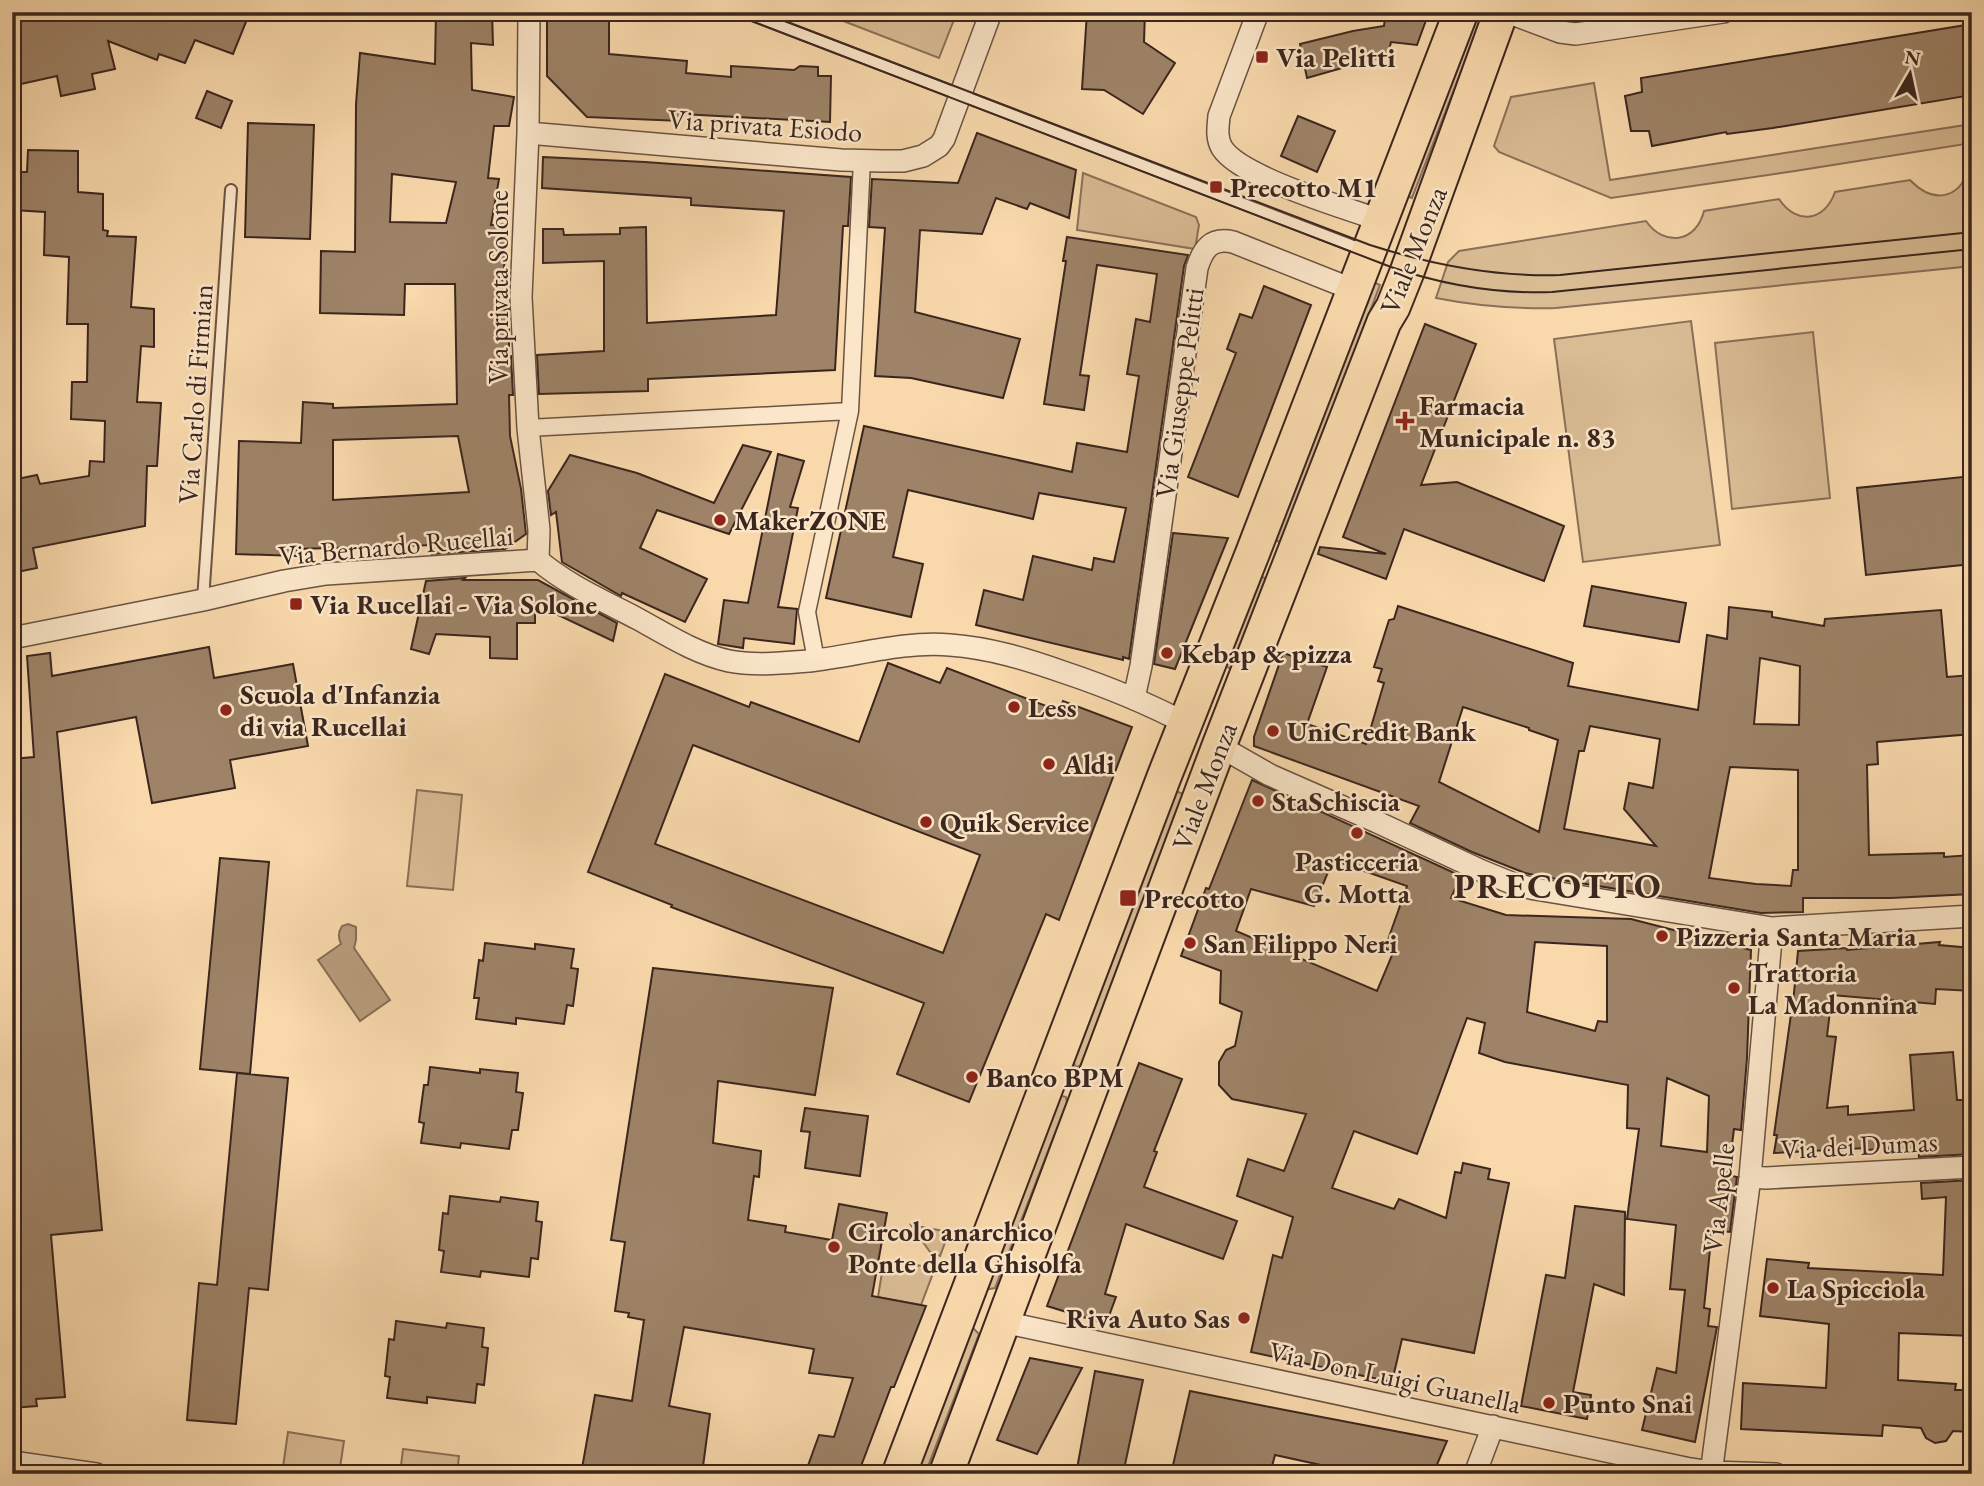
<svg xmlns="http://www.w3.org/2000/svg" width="1984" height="1486" font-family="'EB Garamond',serif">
	<rect width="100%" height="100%" fill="#f9d9ac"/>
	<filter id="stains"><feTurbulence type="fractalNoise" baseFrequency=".00286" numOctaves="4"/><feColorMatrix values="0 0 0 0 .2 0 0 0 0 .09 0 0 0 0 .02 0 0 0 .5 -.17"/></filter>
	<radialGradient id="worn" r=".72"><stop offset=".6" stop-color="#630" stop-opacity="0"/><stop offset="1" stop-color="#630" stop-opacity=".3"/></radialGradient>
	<path fill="#d9bb94" stroke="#8a7059" stroke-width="2" d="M 820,12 L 957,12 L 939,58 Z
		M 1474,12 L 1484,12 L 1412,198 L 1404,195 Z
		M 1594,83 L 1610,180 L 1972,124 L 1972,143 L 1795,171 L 1611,198 L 1499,152 L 1494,146 L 1511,97 Z
		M 1969,169 L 1972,169 L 1972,266 L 1556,308 C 1514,309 1476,306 1436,298 L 1448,262 L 1459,251 L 1646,221 C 1664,247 1696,243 1704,211 L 1779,199 C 1797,226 1825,221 1835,192 L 1910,180 C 1932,203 1958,201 1969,169 Z
		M 1083,173 L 1196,217 L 1199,225 L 1195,249 L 1077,230 Z
		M 1371,281 L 1380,285 L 1283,539 L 1280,542 L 1275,540 Z
		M 1691,321 L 1720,545 L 1583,562 L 1554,339 Z
		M 1813,332 L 1830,498 L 1732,509 L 1715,343 Z
		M 1261,577 L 1266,578 L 1266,582 L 1232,669 L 1224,666 Z
		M 417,790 L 462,795 L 453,890 L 407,886 Z
		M 1176,791 L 1185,795 L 1082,1064 L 1078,1067 L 1075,1066 L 1073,1060 Z
		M 1062,1096 L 1066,1097 L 1067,1102 L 995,1288 L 989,1289 L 988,1285 L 1058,1098 Z
		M 911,1225 L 949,1232 L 940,1256 L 930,1252 Z
		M 884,1260 L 935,1268 L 921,1305 L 878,1297 Z
		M 973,1328 L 979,1334 L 925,1474 L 914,1474 L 969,1330 Z
		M 288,1432 L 344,1441 L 339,1474 L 282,1474 Z
		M 403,1449 L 459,1456 L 457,1474 L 400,1474 Z"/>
	<path fill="#b89c7c" stroke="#866d56" stroke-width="2" d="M 348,924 L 356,927 L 356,940 L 354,948 L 390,1000 L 360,1021 L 318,960 L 341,944 C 338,937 338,933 342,926 Z"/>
	<path fill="#9e8368" stroke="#3b261e" stroke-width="2" fill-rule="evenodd" d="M 31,12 L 250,12 L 233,54 L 195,40 L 185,63 L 159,54 L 157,60 L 108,41 L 115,69 L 92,74 L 95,89 L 61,96 L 57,76 L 12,86 L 12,18 L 32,14 Z
		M 436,12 L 492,12 L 493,45 L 471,43 L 472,90 L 514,97 L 509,126 L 494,126 L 488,178 L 499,179 L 491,225 L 508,224 L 500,309 L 509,309 L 509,356 L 511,356 L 513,395 L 509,395 L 510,436 L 521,489 L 526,534 L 505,549 L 432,554 L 434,545 L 297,549 L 297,556 L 236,554 L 239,441 L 301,443 L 303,402 L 333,404 L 333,408 L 457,404 L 455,284 L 405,284 L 404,315 L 320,313 L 321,251 L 355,252 L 356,104 L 360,53 L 435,64 ZM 392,174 L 456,182 L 446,223 L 390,222 ZM 458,436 L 469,492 L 333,500 L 333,440 Z
		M 547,12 L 609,12 L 609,54 L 687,61 L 686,73 L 731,77 L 731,66 L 794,70 L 800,66 L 818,67 L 818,76 L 831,76 L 830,122 L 682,114 L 681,121 L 587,117 L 547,76 Z
		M 1087,12 L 1145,12 L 1144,42 L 1175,63 L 1143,114 L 1104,90 L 1082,89 Z
		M 1386,12 L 1429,12 L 1417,45 L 1391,42 L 1388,55 L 1307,78 L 1300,44 L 1353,31 L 1384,26 Z
		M 1972,24 L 1972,95 L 1773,128 L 1727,134 L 1726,132 L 1652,146 L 1649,131 L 1631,131 L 1625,96 L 1642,92 L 1641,78 Z
		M 207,91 L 232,101 L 221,128 L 196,118 Z
		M 1298,116 L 1335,131 L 1317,172 L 1281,156 Z
		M 248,123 L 314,125 L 310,239 L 245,237 Z
		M 977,133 L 1076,170 L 1069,218 L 1030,203 L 1027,209 L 996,198 L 982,234 L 920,230 L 915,312 L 1020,339 L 1003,398 L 911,378 L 875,376 L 885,228 L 869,227 L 872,179 L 958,183 Z
		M 28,150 L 78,151 L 78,192 L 103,194 L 103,230 L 108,231 L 107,236 L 136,237 L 131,307 L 154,309 L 154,347 L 141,346 L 137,402 L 161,403 L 157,466 L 147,466 L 145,526 L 33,548 L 37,568 L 12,573 L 12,480 L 37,475 L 40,484 L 89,476 L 90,461 L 104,462 L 105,421 L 71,419 L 72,382 L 87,382 L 88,324 L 67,324 L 69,257 L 44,255 L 45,212 L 13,210 L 14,172 L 27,172 Z
		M 543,157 L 645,162 L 851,177 L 848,226 L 843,226 L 835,370 L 648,379 L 648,391 L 539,394 L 537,355 L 604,351 L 604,261 L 543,263 L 543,229 L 563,229 L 564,235 L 620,234 L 620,228 L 646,227 L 647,323 L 776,315 L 784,211 L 691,205 L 691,198 L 542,188 Z
		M 1067,237 L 1188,255 L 1184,266 L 1129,659 L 1123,657 L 1123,660 L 976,625 L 984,590 L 1023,600 L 1033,556 L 1092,570 L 1094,558 L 1114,562 L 1126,508 L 1039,493 L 1033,519 L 908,490 L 893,557 L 923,564 L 911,617 L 826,598 L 864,426 L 1072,472 L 1077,443 L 1127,452 L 1139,376 L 1127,374 L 1129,362 L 1136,319 L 1150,322 L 1157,274 L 1097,265 L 1080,375 L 1089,376 L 1084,410 L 1044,404 L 1066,261 L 1063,261 Z
		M 1264,286 L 1311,305 L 1238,497 L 1188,477 L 1236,353 L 1227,349 L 1240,314 L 1252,318 Z
		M 1425,324 L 1476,344 L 1421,485 L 1457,482 L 1564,526 L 1544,581 L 1404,529 L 1386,579 L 1318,554 L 1320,547 L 1386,554 L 1343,537 Z
		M 743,445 L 771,452 L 729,534 L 657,510 L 640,548 L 707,579 L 685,622 L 622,593 L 621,596 L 562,562 L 556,512 L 551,515 L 548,491 L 570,455 L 637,473 L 714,503 Z
		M 778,454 L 804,461 L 790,507 L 798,508 L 778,607 L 797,609 L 794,644 L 744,638 L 743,648 L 718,644 L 724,600 L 748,603 Z
		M 1972,476 L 1972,564 L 1866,575 L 1857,488 Z
		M 1173,533 L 1228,538 L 1175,669 L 1154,664 Z
		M 465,578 L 463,580 L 538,580 L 617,623 L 613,641 L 535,604 L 535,623 L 517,623 L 517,659 L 490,658 L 490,637 L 436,634 L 429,654 L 411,649 L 426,581 Z
		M 1592,586 L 1686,603 L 1679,642 L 1584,626 Z
		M 1398,606 L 1573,663 L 1568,686 L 1698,710 L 1707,635 L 1727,639 L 1729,607 L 1772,612 L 1772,617 L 1824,626 L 1825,619 L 1941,610 L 1947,677 L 1972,675 L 1972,734 L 1877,742 L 1878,764 L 1867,765 L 1869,855 L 1944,853 L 1944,857 L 1972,855 L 1972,894 L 1891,898 L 1803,898 L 1803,912 L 1761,913 L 1538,876 L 1525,873 L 1472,852 L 1410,823 L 1419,806 L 1254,746 L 1254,737 L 1283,653 L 1327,667 L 1307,724 L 1366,744 L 1384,683 L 1378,681 L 1382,669 L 1374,667 L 1389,620 L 1394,619 ZM 1760,658 L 1800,666 L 1799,725 L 1754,724 ZM 1463,707 L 1529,728 L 1529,730 L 1558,740 L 1539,832 L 1439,782 ZM 1590,726 L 1660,739 L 1653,788 L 1629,783 L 1624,809 L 1656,846 L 1564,829 L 1579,751 L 1584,751 ZM 1730,767 L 1798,770 L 1798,870 L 1793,870 L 1791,886 L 1756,884 L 1709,878 Z
		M 209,647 L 214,678 L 293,664 L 308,746 L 230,760 L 235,788 L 152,803 L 136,717 L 57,732 L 102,1230 L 51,1235 L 65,1397 L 36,1399 L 37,1406 L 12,1408 L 12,759 L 34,757 L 27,656 L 50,653 L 52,676 Z
		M 888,663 L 940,683 L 947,668 L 1059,711 L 1063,701 L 1132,727 L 1059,920 L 1046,914 L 969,1102 L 897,1074 L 924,1003 L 671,907 L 672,905 L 588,872 L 665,674 L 749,707 L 751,702 L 859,742 ZM 693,745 L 980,855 L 943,953 L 655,844 Z
		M 1252,780 L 1461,876 L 1451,898 L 1506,915 L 1631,919 L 1751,950 L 1747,1058 L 1741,1130 L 1734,1129 L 1728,1175 L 1737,1177 L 1730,1232 L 1712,1230 L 1704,1308 L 1710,1309 L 1708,1326 L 1717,1327 L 1695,1442 L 1642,1430 L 1657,1368 L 1676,1373 L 1685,1290 L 1670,1289 L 1676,1225 L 1627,1219 L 1639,1129 L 1627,1128 L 1628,1085 L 1505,1062 L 1479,1053 L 1485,1023 L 1467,1018 L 1417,1154 L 1354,1131 L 1332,1188 L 1394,1209 L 1399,1199 L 1446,1218 L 1455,1172 L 1461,1173 L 1463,1163 L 1490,1169 L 1488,1179 L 1509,1183 L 1474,1353 L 1402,1339 L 1392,1382 L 1251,1352 L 1273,1255 L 1282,1258 L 1293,1217 L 1237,1196 L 1248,1159 L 1284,1171 L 1306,1114 L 1232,1099 L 1219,1085 L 1219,1062 L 1226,1050 L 1235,1046 L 1242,1012 L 1220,1003 L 1221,971 L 1181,956 L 1206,888 L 1209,889 ZM 1333,860 L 1407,886 L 1385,948 L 1393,953 L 1377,991 L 1236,931 L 1251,889 L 1314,906 ZM 1535,942 L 1607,946 L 1607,1022 L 1598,1021 L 1595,1031 L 1527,1012 ZM 1667,1078 L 1709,1096 L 1707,1152 L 1661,1146 Z
		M 220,858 L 269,862 L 250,1074 L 200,1069 Z
		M 1940,942 L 1939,945 L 1972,948 L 1972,991 L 1936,989 L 1935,1004 L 1832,995 L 1827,1036 L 1836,1037 L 1827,1108 L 1848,1106 L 1848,1115 L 1914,1110 L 1910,1055 L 1953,1052 L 1957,1100 L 1972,1100 L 1972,1154 L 1919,1157 L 1918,1147 L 1866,1150 L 1866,1148 L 1774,1153 L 1777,1135 L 1774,1135 L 1794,993 L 1798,951 L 1847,948 L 1847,950 Z
		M 485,943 L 535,949 L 535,944 L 574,949 L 571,968 L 578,969 L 573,1006 L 567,1005 L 564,1024 L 516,1018 L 516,1024 L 476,1019 L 479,998 L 474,998 L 479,960 L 483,961 Z
		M 653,968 L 833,988 L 815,1095 L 718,1081 L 713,1143 L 761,1151 L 759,1177 L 754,1176 L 748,1220 L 786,1226 L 785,1232 L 832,1240 L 839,1204 L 887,1213 L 872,1296 L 926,1306 L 894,1387 L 891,1387 L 858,1474 L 805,1474 L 819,1435 L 834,1437 L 853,1378 L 809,1373 L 814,1349 L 684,1327 L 669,1406 L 710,1414 L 702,1474 L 581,1474 L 595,1395 L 632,1401 L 644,1320 L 628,1317 L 629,1313 L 615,1311 L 625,1242 L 611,1240 Z
		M 1139,1063 L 1182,1079 L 1154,1151 L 1157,1152 L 1144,1187 L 1237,1221 L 1223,1259 L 1126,1224 L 1105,1294 L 1116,1297 L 1106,1324 L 1047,1306 Z
		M 430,1067 L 480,1073 L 480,1069 L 518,1073 L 516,1092 L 523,1093 L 518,1130 L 512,1130 L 509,1149 L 461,1143 L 460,1148 L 421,1143 L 424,1123 L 419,1122 L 424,1085 L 428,1085 Z
		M 237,1073 L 288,1078 L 268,1290 L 249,1288 L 236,1424 L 187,1420 L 199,1283 L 217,1285 Z
		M 805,1108 L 868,1116 L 860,1176 L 805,1168 L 810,1132 L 801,1131 Z
		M 1972,1180 L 1972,1336 L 1899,1333 L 1898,1380 L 1956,1384 L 1955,1390 L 1969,1390 L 1970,1432 L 1953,1431 L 1946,1441 L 1935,1443 L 1926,1438 L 1921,1428 L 1883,1425 L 1882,1436 L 1741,1429 L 1743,1383 L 1826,1388 L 1829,1324 L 1760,1316 L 1767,1259 L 1809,1263 L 1808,1268 L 1943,1275 L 1946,1197 L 1922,1199 L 1921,1183 Z
		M 450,1196 L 500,1202 L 501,1197 L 538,1202 L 536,1221 L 542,1222 L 538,1259 L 531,1258 L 529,1277 L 481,1271 L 480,1277 L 441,1272 L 444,1251 L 439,1250 L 443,1213 L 448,1214 Z
		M 1575,1206 L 1625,1212 L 1624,1295 L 1594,1284 L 1573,1392 L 1591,1395 L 1587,1419 L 1521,1406 L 1546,1275 L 1565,1278 Z
		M 396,1321 L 446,1328 L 447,1323 L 484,1328 L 482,1347 L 488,1348 L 484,1385 L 477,1384 L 475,1403 L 427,1397 L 427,1403 L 387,1398 L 390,1377 L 385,1376 L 389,1339 L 394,1340 Z
		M 1030,1358 L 1082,1368 L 1037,1454 L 997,1440 Z
		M 1095,1371 L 1143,1380 L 1123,1474 L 1076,1474 Z
		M 1190,1391 L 1285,1410 L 1447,1441 L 1433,1474 L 1362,1474 L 1275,1455 L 1270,1474 L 1171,1474 Z"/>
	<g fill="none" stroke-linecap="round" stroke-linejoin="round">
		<g stroke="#6a5342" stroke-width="14">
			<path id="service" d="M 745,12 L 1366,251
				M 203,600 L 231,190
				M 1055,1073 L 1089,1086"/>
		</g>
		<g stroke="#6a5342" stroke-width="19">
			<path id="pedestrian" d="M 528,428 L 850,411 L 862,160
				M 816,660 L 807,612 L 850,411"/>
		</g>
		<g stroke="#6a5342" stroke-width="24">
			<path id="minor" d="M 529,12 L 528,133 L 521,297 L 528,428 L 539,530 L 538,560
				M 1258,12 L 1219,116 C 1218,127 1216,138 1222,148 C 1240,177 1345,208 1380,220
				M 1507,12 L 1560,32 L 1576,34 L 1723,12
				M 528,133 L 841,160 L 882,161 L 903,161 L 923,156 L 939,146 L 944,139 L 991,12
				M 12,638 L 203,600 L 284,581 L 326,574 L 538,560 C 567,585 604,601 638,619 C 667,635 697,654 729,661 C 754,666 783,663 809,661 C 856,656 902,641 950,645 C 990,648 1026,659 1063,672 C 1105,686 1145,702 1185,723
				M 1134,698 L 1141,666 L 1197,268 C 1203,249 1211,237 1233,242 L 1354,290
				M 1219,746 L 1270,775 L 1377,822 L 1482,871 L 1514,884 L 1535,889 L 1772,928 L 1972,916
				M 1750,1177 L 1766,1178 L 1972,1167
				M 1003,1322 L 1690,1469 L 1711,1472 L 1776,1474
				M 12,1462 L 96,1474
				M 1475,1474 L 1493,1426
				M 1711,1474 L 1750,1177 L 1772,928"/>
		</g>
		<g stroke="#3b261e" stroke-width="37">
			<path id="primary" d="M 899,1474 L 1164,777 L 1253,552 L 1461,12
				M 946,1474 L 1219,746 L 1384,322 L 1393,307 L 1407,272 L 1501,12"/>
		</g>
		<use href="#service" stroke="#fbe6c9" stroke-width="10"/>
		<use href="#pedestrian" stroke="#fbe6c9" stroke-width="16"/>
		<use href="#minor" stroke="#fbe6c9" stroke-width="21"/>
		<use href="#primary" stroke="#f9d9ac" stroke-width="33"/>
		<path stroke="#3b261e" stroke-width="2" d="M 728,12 L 1391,267 C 1443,285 1496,294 1552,292 L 1972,249
			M 761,12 L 1370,245 C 1432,265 1495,277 1560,275 L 1972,232"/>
	</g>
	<g fill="#8f2418" stroke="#fbe6c9" stroke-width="2.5">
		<rect x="1255" y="50" width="14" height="14" rx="3.5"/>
		<rect x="1209" y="180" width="14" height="14" rx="3.5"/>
		<path d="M1401.5 410.5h7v7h7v7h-7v7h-7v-7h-7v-7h7z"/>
		<circle cx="720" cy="520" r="7"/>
		<rect x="289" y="597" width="14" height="14" rx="3.5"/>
		<circle cx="1167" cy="653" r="7"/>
		<circle cx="1014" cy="707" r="7"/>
		<circle cx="226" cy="710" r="7"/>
		<circle cx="1273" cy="731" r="7"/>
		<circle cx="1049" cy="764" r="7"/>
		<circle cx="1258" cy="801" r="7"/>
		<circle cx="926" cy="822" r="7"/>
		<circle cx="1357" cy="833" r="7"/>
		<rect x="1119" y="889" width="18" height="18" rx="3.5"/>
		<circle cx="1662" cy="936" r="7"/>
		<circle cx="1190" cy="943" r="7"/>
		<circle cx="1734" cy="988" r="7"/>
		<circle cx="972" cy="1077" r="7"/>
		<circle cx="834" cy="1247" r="7"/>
		<circle cx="1773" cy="1288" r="7"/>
		<circle cx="1244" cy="1318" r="7"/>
		<circle cx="1549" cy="1403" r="7"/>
	</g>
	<g text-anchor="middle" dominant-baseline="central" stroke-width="5" stroke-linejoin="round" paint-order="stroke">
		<g font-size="28" font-weight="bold" fill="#3b261e" stroke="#fbe6c9" text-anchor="start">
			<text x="1276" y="57">Via Pelitti</text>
			<text x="1230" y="187">Precotto M1</text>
			<text x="1419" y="405">Farmacia<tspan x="1419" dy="32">Municipale n. 83</tspan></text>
			<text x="734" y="520">MakerZONE</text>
			<text x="310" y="604">Via Rucellai - Via Solone</text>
			<text x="1181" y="653">Kebap &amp; pizza</text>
			<text x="240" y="694">Scuola d'Infanzia<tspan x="240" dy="32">di via Rucellai</tspan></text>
			<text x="1028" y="707">Less</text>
			<text x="1287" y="731">UniCredit Bank</text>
			<text x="1063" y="764">Aldi</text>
			<text x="1272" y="801">StaSchiscia</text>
			<text x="940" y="822">Quik Service</text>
			<text x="1357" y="861" text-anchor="middle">Pasticceria<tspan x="1357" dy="32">G. Motta</tspan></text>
			<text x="1144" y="898">Precotto</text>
			<text x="1676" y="936">Pizzeria Santa Maria</text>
			<text x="1204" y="943">San Filippo Neri</text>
			<text x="1748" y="972">Trattoria<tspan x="1748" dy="32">La Madonnina</tspan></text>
			<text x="986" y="1077">Banco BPM</text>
			<text x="848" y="1231">Circolo anarchico<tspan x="848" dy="32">Ponte della Ghisolfa</tspan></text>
			<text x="1787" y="1288">La Spicciola</text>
			<text x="1230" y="1318" text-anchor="end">Riva Auto Sas</text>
			<text x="1563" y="1403">Punto Snai</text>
		</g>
		<g font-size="28" fill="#3b261e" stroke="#fbe6c9">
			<text transform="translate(765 125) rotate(4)">Via privata Esiodo</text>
			<text transform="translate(1413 250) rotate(-68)">Viale Monza</text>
			<text transform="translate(498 287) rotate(-90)">Via privata Solone</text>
			<text transform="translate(1179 393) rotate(-82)">Via Giuseppe Pelitti</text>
			<text transform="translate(195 394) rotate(-86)">Via Carlo di Firmian</text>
			<text transform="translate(396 545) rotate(-5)">Via Bernardo Rucellai</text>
			<text transform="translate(1204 786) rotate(-69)">Viale Monza</text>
			<text transform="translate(1859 1145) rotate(-3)">Via dei Dumas</text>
			<text transform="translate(1718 1198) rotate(-83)">Via Apelle</text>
			<text transform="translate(1395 1377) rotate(12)">Via Don Luigi Guanella</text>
		</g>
		<g font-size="35" font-weight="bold" letter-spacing="2" fill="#3b261e" stroke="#fbe6c9">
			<text x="1558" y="885">PRECOTTO</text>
		</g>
	</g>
	<rect width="1984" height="1486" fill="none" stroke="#f9d9ac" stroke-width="42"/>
	<rect x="14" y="14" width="1956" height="1458" fill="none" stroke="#3b261e" stroke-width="3.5"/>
	<rect x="21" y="21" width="1942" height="1444" fill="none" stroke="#3b261e" stroke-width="2"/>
	<g transform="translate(1910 74) rotate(9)" stroke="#fbe6c9" stroke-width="5" paint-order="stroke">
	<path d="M0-5L12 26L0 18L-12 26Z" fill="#3b261e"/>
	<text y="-10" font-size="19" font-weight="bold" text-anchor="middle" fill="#3b261e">N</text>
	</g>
	<rect width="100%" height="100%" filter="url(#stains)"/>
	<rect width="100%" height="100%" fill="url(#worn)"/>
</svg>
